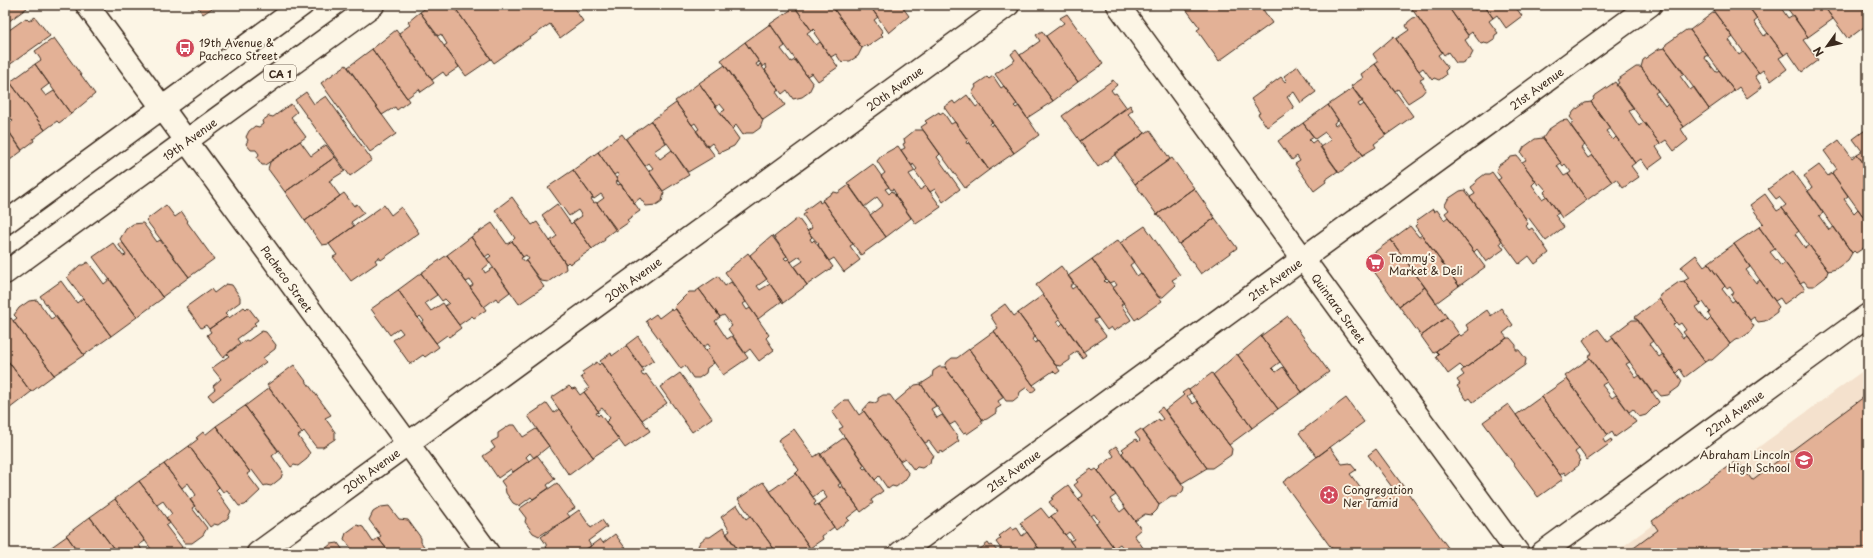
<svg xmlns="http://www.w3.org/2000/svg" width="1873" height="558" font-family="'Playpen Sans',sans-serif">
	<rect width="100%" height="100%" fill="#fcf5e5"/>
	<filter id="ink" filterUnits="userSpaceOnUse"><feTurbulence type="fractalNoise" baseFrequency=".025" numOctaves="2"/><feDisplacementMap in="SourceGraphic" scale="8" xChannelSelector="R" yChannelSelector="G"/><feConvolveMatrix kernelMatrix="1 2 1 2 8 2 1 2 1" color-interpolation-filters="sRGB"/></filter>
	<g filter="url(#ink)">
		<path fill="#f4e1cd" d="M 1868,367 L 1868,553 L 1614,553 Z"/>
		<path fill="#e3b196" stroke="#3b2a1e" d="M 5,5 L 25,5 L 27,8 L 5,24 Z
			M 196,5 L 217,5 L 203,14 Z
			M 430,5 L 453,5 L 491,59 L 466,76 L 444,46 L 447,44 L 441,34 L 438,36 L 420,12 Z
			M 453,5 L 576,5 L 573,7 L 583,21 L 560,38 L 550,24 L 494,63 Z
			M 797,5 L 831,5 L 862,48 L 858,56 L 850,61 L 844,61 L 842,63 L 836,54 L 831,57 L 814,33 L 816,31 L 814,29 L 812,31 L 795,7 Z
			M 831,5 L 869,5 L 878,17 L 874,20 L 883,32 L 881,34 L 883,36 L 867,47 L 866,45 L 862,48 Z
			M 869,5 L 901,5 L 909,16 L 889,33 Z
			M 1183,5 L 1260,5 L 1272,23 L 1219,61 L 1197,30 L 1200,28 Z
			M 1417,5 L 1429,5 L 1431,7 L 1432,5 L 1447,5 L 1469,37 L 1465,40 L 1473,52 L 1470,58 L 1462,63 L 1456,63 L 1448,52 L 1444,55 L 1412,9 Z
			M 1447,5 L 1484,5 L 1493,18 L 1489,21 L 1498,33 L 1495,35 L 1494,40 L 1488,44 L 1484,43 L 1481,44 L 1472,32 L 1468,35 Z
			M 1484,5 L 1514,5 L 1522,16 L 1506,28 L 1497,15 L 1493,18 Z
			M 1529,5 L 1539,5 L 1532,10 Z
			M 1719,5 L 1747,5 L 1758,19 L 1754,22 L 1764,36 L 1768,33 L 1784,55 L 1779,58 L 1787,69 L 1771,81 L 1763,70 L 1759,73 L 1713,10 Z
			M 1747,5 L 1779,5 L 1788,18 L 1793,15 L 1808,37 L 1803,40 L 1818,60 L 1802,72 L 1788,52 L 1784,55 Z
			M 1785,5 L 1823,5 L 1833,19 L 1808,37 Z
			M 1823,5 L 1860,5 L 1868,15 L 1868,24 L 1848,39 Z
			M 795,7 L 811,30 L 807,33 L 816,45 L 820,42 L 838,67 L 818,81 L 812,73 L 807,76 L 770,24 Z
			M 420,12 L 459,67 L 446,76 L 443,72 L 432,80 L 399,33 L 410,25 L 408,22 Z
			M 1714,12 L 1733,37 L 1729,40 L 1739,55 L 1743,52 L 1759,73 L 1755,76 L 1762,87 L 1747,98 L 1739,87 L 1734,91 L 1690,30 Z
			M 1067,14 L 1103,64 L 1078,82 L 1046,36 L 1064,23 L 1060,18 Z
			M 35,17 L 50,36 L 5,68 L 5,33 L 26,18 L 29,21 Z
			M 1418,17 L 1442,52 L 1438,55 L 1448,68 L 1445,71 L 1446,75 L 1439,80 L 1434,78 L 1432,80 L 1423,68 L 1419,71 L 1396,39 L 1409,30 L 1406,26 L 1408,22 L 1413,18 Z
			M 770,24 L 785,46 L 781,49 L 791,62 L 795,60 L 813,84 L 809,92 L 802,97 L 793,99 L 787,90 L 782,94 L 765,70 L 767,68 L 765,64 L 763,67 L 745,42 Z
			M 396,30 L 434,83 L 421,92 L 419,89 L 407,98 L 372,49 Z
			M 1686,30 L 1690,30 L 1708,55 L 1704,57 L 1716,72 L 1719,70 L 1734,91 L 1709,109 L 1665,48 L 1666,44 Z
			M 1042,31 L 1078,82 L 1053,101 L 1020,55 L 1040,41 L 1036,35 Z
			M 1394,36 L 1424,78 L 1420,80 L 1426,89 L 1422,94 L 1408,103 L 1398,89 L 1395,91 L 1375,64 L 1378,62 L 1373,54 Z
			M 54,38 L 95,94 L 71,114 L 35,64 L 41,60 L 35,51 Z
			M 745,42 L 759,62 L 756,64 L 758,67 L 760,64 L 779,90 L 776,92 L 785,105 L 763,120 L 721,60 Z
			M 1665,48 L 1684,73 L 1680,76 L 1690,90 L 1694,87 L 1709,109 L 1684,127 L 1641,67 L 1643,60 L 1659,49 Z
			M 372,49 L 409,101 L 397,110 L 395,107 L 382,115 L 348,67 Z
			M 1016,50 L 1053,101 L 1027,118 L 995,74 L 1015,60 L 1011,54 Z
			M 35,64 L 49,84 L 41,90 L 46,96 L 54,91 L 71,114 L 59,123 L 57,121 L 45,130 L 10,82 Z
			M 1375,64 L 1413,116 L 1386,135 L 1351,86 L 1363,78 L 1361,74 Z
			M 346,65 L 396,134 L 370,152 L 321,83 Z
			M 725,65 L 763,120 L 760,128 L 753,133 L 746,133 L 743,135 L 736,125 L 732,129 L 720,113 L 725,110 L 720,104 L 716,107 L 699,83 Z
			M 1298,66 L 1316,92 L 1301,103 L 1294,92 L 1287,97 L 1294,108 L 1267,127 L 1258,114 L 1260,113 L 1251,99 L 1281,77 L 1285,82 L 1287,80 L 1284,76 Z
			M 1636,67 L 1641,67 L 1658,91 L 1655,93 L 1665,106 L 1667,104 L 1684,127 L 1681,129 L 1688,140 L 1674,151 L 1666,140 L 1660,144 L 1616,85 L 1619,83 L 1617,80 Z
			M 993,76 L 1001,88 L 1004,86 L 1017,104 L 1014,106 L 1016,108 L 1019,106 L 1039,135 L 1014,153 L 972,93 L 976,87 L 975,85 L 987,77 L 989,79 Z
			M 1113,80 L 1117,85 L 1111,90 L 1114,94 L 1116,93 L 1127,108 L 1080,141 L 1062,116 Z
			M 10,82 L 45,130 L 33,139 L 34,141 L 22,150 L 5,126 L 13,121 L 7,114 L 5,115 L 5,86 Z
			M 1615,82 L 1634,108 L 1629,111 L 1639,126 L 1644,122 L 1660,144 L 1656,147 L 1663,158 L 1648,169 L 1641,159 L 1635,163 L 1591,102 L 1594,99 L 1593,97 Z
			M 699,83 L 739,139 L 734,146 L 719,153 L 712,143 L 707,147 L 696,131 L 699,129 L 695,123 L 692,125 L 675,101 Z
			M 1353,88 L 1363,101 L 1358,104 L 1360,107 L 1364,104 L 1386,135 L 1374,144 L 1376,147 L 1363,155 L 1328,105 Z
			M 306,92 L 314,104 L 326,96 L 372,160 L 350,176 L 295,100 Z
			M 967,95 L 976,107 L 980,104 L 992,122 L 990,124 L 991,126 L 994,124 L 1014,153 L 989,170 L 944,107 L 953,101 L 955,104 Z
			M 1591,102 L 1610,128 L 1606,131 L 1613,140 L 1616,137 L 1635,163 L 1631,166 L 1639,177 L 1623,188 L 1616,179 L 1612,182 L 1570,125 L 1574,122 L 1570,117 L 1574,111 L 1585,103 Z
			M 676,103 L 715,156 L 688,172 L 651,121 Z
			M 291,104 L 297,112 L 291,117 L 306,137 L 265,165 L 262,165 L 257,158 L 259,154 L 256,150 L 251,150 L 246,144 L 248,140 L 246,137 L 249,131 L 255,126 L 259,127 L 263,124 L 262,121 L 269,116 L 273,117 Z
			M 1130,105 L 1133,110 L 1128,114 L 1145,133 L 1098,167 L 1080,141 Z
			M 1328,105 L 1338,120 L 1334,123 L 1335,126 L 1340,122 L 1363,155 L 1339,173 L 1320,147 L 1331,140 L 1325,132 L 1315,139 L 1303,123 Z
			M 939,112 L 940,114 L 943,112 L 951,124 L 955,122 L 968,140 L 966,142 L 967,144 L 969,142 L 989,170 L 965,188 L 921,127 L 927,123 L 925,121 Z
			M 1567,120 L 1585,145 L 1581,148 L 1588,158 L 1592,155 L 1612,182 L 1587,200 L 1568,174 L 1571,172 L 1565,164 L 1563,166 L 1543,138 L 1549,129 L 1561,121 Z
			M 651,121 L 666,143 L 654,151 L 660,159 L 672,150 L 689,175 L 663,191 L 649,171 L 653,168 L 649,163 L 645,166 L 626,139 Z
			M 1303,123 L 1314,137 L 1309,140 L 1312,143 L 1316,140 L 1338,171 L 1325,180 L 1326,182 L 1314,191 L 1295,164 L 1300,161 L 1297,156 L 1292,160 L 1278,141 Z
			M 5,126 L 22,151 L 10,160 L 8,157 L 5,160 Z
			M 1868,128 L 1868,170 L 1857,154 L 1862,151 L 1853,139 Z
			M 915,130 L 923,130 L 940,154 L 937,157 L 960,189 L 943,202 L 935,189 L 930,192 L 915,171 L 917,169 L 913,164 L 912,166 L 901,150 L 905,148 L 903,144 L 905,143 L 904,139 Z
			M 1150,130 L 1170,159 L 1135,184 L 1114,154 Z
			M 622,134 L 664,193 L 662,201 L 656,205 L 646,206 L 640,198 L 634,203 L 616,178 L 619,176 L 617,173 L 614,175 L 598,152 Z
			M 1543,138 L 1561,163 L 1557,166 L 1564,176 L 1568,174 L 1587,200 L 1562,218 L 1544,192 L 1546,190 L 1540,183 L 1538,185 L 1522,162 L 1526,160 L 1521,153 L 1524,147 L 1535,139 Z
			M 1839,140 L 1852,158 L 1857,154 L 1868,170 L 1868,223 L 1832,173 L 1837,169 L 1824,151 Z
			M 300,141 L 311,156 L 326,145 L 335,157 L 285,192 L 268,169 L 270,162 Z
			M 898,146 L 915,171 L 909,174 L 920,190 L 926,186 L 941,207 L 916,224 L 895,195 L 896,194 L 893,189 L 891,190 L 881,176 L 885,173 L 877,161 L 882,155 Z
			M 598,152 L 618,181 L 616,182 L 618,185 L 621,184 L 640,211 L 627,220 L 629,222 L 616,231 L 597,203 L 604,198 L 601,194 L 594,199 L 573,170 Z
			M 1517,156 L 1536,181 L 1532,185 L 1542,199 L 1547,196 L 1559,213 L 1555,215 L 1564,227 L 1546,241 L 1528,217 L 1526,219 L 1498,180 L 1501,178 L 1496,171 L 1499,165 L 1511,157 Z
			M 335,157 L 345,171 L 329,181 L 340,196 L 305,221 L 285,192 Z
			M 1172,158 L 1194,188 L 1157,215 L 1135,184 Z
			M 873,164 L 889,187 L 885,189 L 889,194 L 892,191 L 911,218 L 886,237 L 870,215 L 883,205 L 877,197 L 864,207 L 847,183 Z
			M 1819,165 L 1828,176 L 1832,173 L 1848,196 L 1844,199 L 1854,213 L 1858,209 L 1868,223 L 1868,245 L 1856,253 L 1854,251 L 1852,253 L 1808,191 L 1812,188 L 1804,176 Z
			M 573,170 L 593,198 L 591,199 L 594,203 L 596,202 L 616,229 L 604,238 L 605,240 L 592,249 L 573,222 L 582,216 L 578,210 L 569,216 L 548,187 Z
			M 1793,171 L 1823,213 L 1819,216 L 1829,230 L 1834,227 L 1852,253 L 1848,260 L 1836,269 L 1828,271 L 1782,208 L 1786,205 L 1779,197 L 1776,199 L 1768,189 Z
			M 1492,172 L 1526,219 L 1525,219 L 1528,224 L 1526,226 L 1529,230 L 1532,228 L 1549,253 L 1535,264 L 1529,256 L 1519,264 L 1470,197 L 1475,194 L 1471,187 L 1475,184 L 1477,180 L 1485,174 L 1489,174 Z
			M 849,185 L 886,237 L 861,255 L 822,200 L 834,192 L 838,193 Z
			M 1194,188 L 1215,218 L 1179,244 L 1158,214 Z
			M 1465,190 L 1502,240 L 1500,243 L 1504,249 L 1486,262 L 1477,249 L 1474,252 L 1445,213 L 1449,210 L 1445,205 L 1448,199 L 1460,191 Z
			M 344,193 L 354,206 L 357,204 L 364,213 L 351,222 L 354,226 L 329,244 L 322,245 L 305,221 Z
			M 1765,194 L 1777,211 L 1782,208 L 1799,231 L 1795,234 L 1805,248 L 1809,245 L 1828,271 L 1826,277 L 1814,286 L 1808,286 L 1804,281 L 1800,283 L 1759,227 L 1763,223 L 1750,205 Z
			M 512,197 L 532,225 L 537,222 L 565,263 L 566,269 L 548,282 L 541,281 L 526,261 L 529,259 L 526,255 L 523,257 L 512,241 L 515,238 L 495,210 Z
			M 819,200 L 820,203 L 823,201 L 853,244 L 850,246 L 860,260 L 844,272 L 834,258 L 829,261 L 818,245 L 819,244 L 807,231 L 812,228 L 803,215 L 806,213 L 804,211 Z
			M 557,204 L 571,224 L 573,222 L 592,249 L 570,264 L 568,262 L 566,264 L 550,241 L 557,236 L 542,215 Z
			M 166,205 L 175,217 L 182,212 L 188,221 L 187,222 L 214,259 L 189,277 L 146,220 Z
			M 384,205 L 391,215 L 401,207 L 419,233 L 381,260 L 379,257 L 375,260 L 377,263 L 351,281 L 333,257 L 337,255 L 329,244 Z
			M 1433,209 L 1434,212 L 1437,210 L 1444,220 L 1448,217 L 1485,267 L 1459,286 L 1415,226 L 1418,223 L 1416,221 Z
			M 798,218 L 812,237 L 810,239 L 812,242 L 814,240 L 833,267 L 807,285 L 794,267 L 803,261 L 800,256 L 791,262 L 774,237 Z
			M 1215,218 L 1237,248 L 1201,274 L 1179,244 Z
			M 143,223 L 157,242 L 160,240 L 189,277 L 162,297 L 120,239 L 126,229 L 133,224 Z
			M 492,223 L 507,244 L 512,241 L 523,257 L 521,258 L 524,262 L 526,261 L 544,287 L 519,304 L 487,259 L 491,256 L 489,254 L 485,257 L 471,237 Z
			M 1145,226 L 1180,275 L 1172,280 L 1176,285 L 1163,297 L 1158,297 L 1120,243 Z
			M 1410,226 L 1419,237 L 1422,235 L 1459,286 L 1436,303 L 1391,240 Z
			M 1759,227 L 1775,249 L 1770,252 L 1781,266 L 1785,263 L 1805,289 L 1784,304 L 1780,298 L 1775,301 L 1734,244 Z
			M 772,236 L 787,256 L 784,258 L 786,260 L 789,259 L 807,285 L 783,303 L 750,255 Z
			M 471,237 L 490,263 L 483,269 L 485,273 L 493,268 L 510,292 L 498,301 L 496,298 L 484,307 L 470,287 L 473,285 L 470,280 L 466,282 L 447,255 Z
			M 1118,240 L 1134,262 L 1130,265 L 1137,276 L 1141,273 L 1162,301 L 1135,320 L 1113,288 L 1117,285 L 1114,281 L 1109,283 L 1092,259 Z
			M 1391,240 L 1425,287 L 1399,306 L 1365,259 Z
			M 122,242 L 163,298 L 137,317 L 93,257 L 113,243 L 123,256 L 126,255 L 118,244 Z
			M 1734,244 L 1750,267 L 1746,270 L 1756,283 L 1760,280 L 1779,307 L 1777,309 L 1777,312 L 1765,321 L 1758,322 L 1754,317 L 1750,320 L 1731,295 L 1734,293 L 1730,287 L 1727,289 L 1708,263 Z
			M 748,253 L 767,279 L 757,286 L 760,290 L 770,284 L 782,301 L 758,319 L 725,272 Z
			M 447,255 L 486,310 L 474,318 L 472,316 L 459,325 L 445,306 L 449,303 L 445,299 L 442,301 L 421,273 Z
			M 1696,255 L 1704,266 L 1708,263 L 1725,286 L 1722,289 L 1732,302 L 1735,300 L 1754,326 L 1749,333 L 1740,339 L 1735,340 L 1730,344 L 1708,314 L 1710,312 L 1703,302 L 1701,304 L 1684,281 L 1689,278 L 1681,267 Z
			M 1092,259 L 1106,279 L 1104,281 L 1106,283 L 1108,281 L 1124,303 L 1121,305 L 1131,320 L 1114,331 L 1111,327 L 1107,330 L 1068,276 Z
			M 88,262 L 104,284 L 110,279 L 137,317 L 111,336 L 67,277 L 80,265 L 83,265 Z
			M 1061,266 L 1074,283 L 1070,286 L 1072,289 L 1076,286 L 1098,318 L 1094,320 L 1106,336 L 1083,352 L 1036,285 Z
			M 421,273 L 437,295 L 425,303 L 431,311 L 443,303 L 461,328 L 449,337 L 447,335 L 436,343 L 421,323 L 424,321 L 420,316 L 418,318 L 398,290 Z
			M 718,276 L 725,286 L 731,282 L 746,302 L 743,304 L 747,310 L 750,308 L 769,335 L 766,338 L 774,350 L 759,361 L 750,349 L 745,353 L 728,329 L 732,326 L 724,315 L 720,317 L 699,289 Z
			M 61,281 L 77,303 L 83,298 L 111,336 L 84,355 L 40,296 Z
			M 1684,281 L 1701,304 L 1696,307 L 1707,322 L 1711,318 L 1730,344 L 1712,360 L 1708,360 L 1705,362 L 1683,332 L 1686,330 L 1681,323 L 1678,325 L 1659,299 L 1660,295 L 1679,282 Z
			M 226,284 L 232,285 L 240,297 L 240,302 L 225,313 L 228,316 L 209,329 L 206,325 L 201,328 L 186,307 L 211,289 L 214,293 Z
			M 1425,287 L 1447,317 L 1421,336 L 1399,306 Z
			M 699,289 L 720,317 L 715,321 L 727,339 L 732,336 L 748,358 L 723,375 L 706,351 L 710,347 L 708,344 L 703,347 L 674,307 L 689,292 L 695,292 Z
			M 398,290 L 439,347 L 425,357 L 423,355 L 410,364 L 393,340 L 403,333 L 399,328 L 390,335 L 371,309 Z
			M 1043,295 L 1060,319 L 1057,321 L 1060,326 L 1063,323 L 1086,355 L 1082,358 L 1077,351 L 1070,356 L 1070,360 L 1061,366 L 1055,365 L 1018,313 Z
			M 1659,299 L 1676,322 L 1673,325 L 1683,338 L 1686,336 L 1705,362 L 1685,377 L 1680,369 L 1676,373 L 1635,317 Z
			M 37,300 L 51,319 L 56,316 L 84,355 L 54,375 L 13,321 L 17,318 L 14,315 L 19,308 L 29,301 Z
			M 1005,304 L 1014,316 L 1018,313 L 1036,337 L 1032,339 L 1035,343 L 1038,341 L 1060,371 L 1056,374 L 1053,371 L 1033,385 L 994,331 L 998,328 L 990,315 Z
			M 244,307 L 246,309 L 248,307 L 258,320 L 254,323 L 256,325 L 237,339 L 240,343 L 223,357 L 207,335 L 211,332 L 209,329 L 228,316 L 229,318 Z
			M 1501,308 L 1513,325 L 1503,333 L 1507,338 L 1464,369 L 1460,365 L 1448,374 L 1436,357 L 1439,354 L 1436,351 L 1459,334 L 1461,336 L 1469,330 L 1466,325 L 1487,310 L 1491,316 Z
			M 671,309 L 672,311 L 676,309 L 714,363 L 707,368 L 706,373 L 699,378 L 693,378 L 685,366 L 681,369 L 646,321 L 656,314 L 659,318 Z
			M 1288,316 L 1329,372 L 1302,392 L 1261,336 Z
			M 1447,317 L 1459,334 L 1433,353 L 1421,336 Z
			M 11,318 L 54,375 L 31,392 L 5,357 L 5,323 Z
			M 1632,320 L 1638,320 L 1653,341 L 1649,344 L 1659,357 L 1663,354 L 1682,381 L 1679,387 L 1668,395 L 1661,396 L 1656,390 L 1652,393 L 1611,336 Z
			M 1598,329 L 1608,342 L 1613,338 L 1630,362 L 1626,364 L 1636,378 L 1640,375 L 1659,402 L 1646,415 L 1639,417 L 1633,409 L 1629,412 L 1588,356 L 1592,353 L 1583,340 Z
			M 262,331 L 266,332 L 276,345 L 275,349 L 263,358 L 266,362 L 213,401 L 208,395 L 215,389 L 213,386 L 221,379 L 212,368 L 229,356 L 227,354 L 246,340 L 248,341 Z
			M 994,331 L 1036,389 L 1031,393 L 1027,387 L 1020,392 L 1019,396 L 1013,401 L 1006,401 L 969,349 Z
			M 638,336 L 654,360 L 642,368 L 626,345 Z
			M 1261,336 L 1280,362 L 1272,368 L 1276,372 L 1283,367 L 1302,392 L 1278,409 L 1238,355 Z
			M 1507,338 L 1510,338 L 1516,345 L 1516,350 L 1519,350 L 1526,359 L 1525,365 L 1473,402 L 1470,398 L 1467,400 L 1457,386 L 1460,384 L 1457,380 L 1464,375 L 1461,371 Z
			M 626,346 L 644,371 L 641,373 L 643,376 L 646,374 L 667,403 L 642,420 L 600,361 L 611,353 L 612,356 Z
			M 969,349 L 1004,397 L 998,401 L 1001,406 L 996,409 L 996,413 L 987,419 L 983,420 L 945,367 L 947,362 L 952,358 L 957,358 Z
			M 1237,354 L 1278,409 L 1252,428 L 1213,375 Z
			M 5,357 L 31,392 L 5,412 Z
			M 1590,358 L 1607,382 L 1602,385 L 1612,398 L 1616,395 L 1636,422 L 1615,437 L 1612,432 L 1608,435 L 1565,376 Z
			M 597,362 L 599,365 L 601,363 L 650,431 L 625,448 L 606,422 L 610,418 L 602,408 L 598,411 L 584,392 L 589,388 L 581,377 L 584,375 L 582,372 Z
			M 294,365 L 331,415 L 325,418 L 335,432 L 335,439 L 323,447 L 316,447 L 304,431 L 302,433 L 267,385 Z
			M 939,367 L 945,367 L 983,420 L 981,420 L 983,423 L 967,434 L 966,432 L 963,433 L 955,422 L 950,425 L 921,384 L 932,377 L 933,371 Z
			M 680,373 L 712,418 L 692,432 L 660,387 Z
			M 1212,373 L 1252,428 L 1229,445 L 1189,390 Z
			M 1567,379 L 1608,435 L 1603,439 L 1605,443 L 1611,439 L 1612,442 L 1587,460 L 1541,397 Z
			M 921,384 L 936,406 L 931,409 L 937,418 L 942,415 L 958,437 L 957,438 L 959,441 L 942,453 L 941,451 L 938,453 L 929,441 L 925,443 L 895,402 L 915,385 Z
			M 569,386 L 572,389 L 575,388 L 580,395 L 584,392 L 599,412 L 596,413 L 598,416 L 600,414 L 619,440 L 593,457 L 551,398 Z
			M 269,388 L 302,433 L 298,436 L 310,453 L 307,459 L 298,466 L 294,465 L 291,467 L 245,406 Z
			M 1188,389 L 1191,393 L 1187,396 L 1193,404 L 1197,401 L 1232,449 L 1231,455 L 1212,468 L 1207,468 L 1165,410 L 1184,395 L 1182,393 Z
			M 1868,394 L 1868,553 L 1627,553 L 1658,530 L 1652,521 L 1737,460 L 1752,480 Z
			M 883,395 L 890,395 L 934,456 L 931,458 L 930,463 L 922,468 L 917,467 L 914,470 L 905,458 L 900,461 L 863,410 L 870,402 L 875,403 L 878,401 L 878,398 Z
			M 1541,397 L 1579,449 L 1575,452 L 1581,461 L 1578,463 L 1579,465 L 1566,475 L 1564,472 L 1560,475 L 1516,415 Z
			M 1346,398 L 1364,422 L 1317,457 L 1299,433 Z
			M 844,400 L 849,400 L 859,415 L 864,411 L 909,474 L 904,481 L 896,487 L 892,486 L 888,489 L 879,476 L 875,480 L 839,429 L 843,427 L 832,411 Z
			M 547,403 L 554,413 L 559,409 L 593,457 L 569,475 L 528,416 Z
			M 1508,404 L 1563,479 L 1538,497 L 1483,422 Z
			M 245,406 L 278,451 L 272,456 L 283,472 L 281,478 L 271,486 L 266,485 L 264,486 L 252,470 L 250,472 L 216,426 Z
			M 1162,407 L 1207,468 L 1182,483 L 1143,431 L 1159,419 L 1160,421 L 1163,419 L 1157,411 Z
			M 510,425 L 515,425 L 523,437 L 536,429 L 549,446 L 534,458 L 530,453 L 526,457 L 529,461 L 513,472 L 511,469 L 498,478 L 483,456 L 495,448 L 491,442 L 498,438 L 498,433 Z
			M 216,426 L 250,472 L 247,474 L 260,491 L 245,505 L 239,506 L 227,490 L 223,492 L 189,446 L 198,439 L 196,438 L 203,432 L 205,435 Z
			M 794,429 L 814,457 L 820,453 L 841,483 L 838,485 L 840,488 L 842,485 L 859,509 L 847,518 L 849,520 L 836,530 L 818,504 L 827,498 L 822,490 L 813,497 L 796,473 L 799,470 L 778,440 Z
			M 1141,429 L 1184,487 L 1183,491 L 1176,497 L 1171,497 L 1159,505 L 1122,453 L 1124,451 L 1122,449 L 1136,439 L 1138,442 L 1140,440 L 1135,433 Z
			M 845,437 L 865,465 L 862,467 L 864,469 L 866,468 L 883,491 L 871,500 L 873,503 L 861,512 L 820,455 Z
			M 189,446 L 219,487 L 216,490 L 231,511 L 228,518 L 218,525 L 214,524 L 210,527 L 190,500 L 196,495 L 188,483 L 182,488 L 164,464 Z
			M 1116,446 L 1159,505 L 1157,510 L 1152,515 L 1145,514 L 1135,521 L 1098,471 L 1101,468 L 1100,467 L 1114,456 L 1110,450 Z
			M 1330,447 L 1342,464 L 1350,463 L 1356,470 L 1350,474 L 1370,501 L 1388,488 L 1389,489 L 1392,487 L 1368,455 L 1376,449 L 1452,553 L 1335,553 L 1283,482 Z
			M 537,455 L 555,479 L 547,485 L 549,488 L 533,499 L 531,497 L 519,506 L 513,503 L 506,493 L 505,487 L 501,481 Z
			M 164,464 L 195,506 L 192,508 L 207,528 L 203,535 L 192,543 L 185,543 L 166,518 L 172,514 L 163,501 L 157,505 L 139,481 Z
			M 1091,469 L 1093,471 L 1096,469 L 1098,471 L 1116,495 L 1110,499 L 1120,512 L 1125,508 L 1141,529 L 1134,535 L 1144,549 L 1140,553 L 1127,553 L 1120,544 L 1114,548 L 1096,523 L 1099,521 L 1094,514 L 1091,516 L 1078,499 L 1083,496 L 1074,485 L 1078,482 L 1076,480 Z
			M 796,473 L 816,502 L 814,504 L 815,506 L 818,504 L 834,527 L 822,536 L 823,539 L 810,548 L 770,491 Z
			M 139,481 L 170,523 L 166,526 L 182,547 L 178,553 L 154,553 L 115,499 Z
			M 763,482 L 809,546 L 799,553 L 777,553 L 738,499 Z
			M 557,483 L 575,508 L 567,513 L 570,517 L 539,536 L 533,533 L 525,522 L 526,518 L 519,509 Z
			M 1068,485 L 1114,548 L 1107,553 L 1079,553 L 1070,541 L 1074,539 L 1069,532 L 1065,535 L 1051,516 L 1057,512 L 1049,502 L 1053,499 L 1051,498 Z
			M 115,499 L 145,541 L 139,545 L 143,552 L 146,550 L 149,553 L 117,553 L 90,517 Z
			M 737,505 L 746,519 L 750,516 L 777,553 L 740,553 L 726,534 L 730,531 L 721,517 Z
			M 389,506 L 399,519 L 408,520 L 421,538 L 421,542 L 427,551 L 430,550 L 432,553 L 390,553 L 378,538 L 381,536 L 369,520 L 373,512 L 381,507 Z
			M 1041,508 L 1049,518 L 1051,516 L 1079,553 L 1042,553 L 1020,523 Z
			M 579,510 L 591,528 L 602,520 L 607,527 L 588,541 L 591,546 L 581,553 L 547,553 L 546,544 L 541,537 Z
			M 90,517 L 117,553 L 79,553 L 67,536 L 66,535 Z
			M 357,525 L 363,527 L 373,542 L 378,538 L 390,553 L 355,553 L 344,539 L 346,533 Z
			M 1011,527 L 1013,530 L 1017,528 L 1022,536 L 1027,532 L 1042,553 L 1004,553 L 996,542 L 1001,538 L 999,536 Z
			M 723,528 L 740,553 L 703,553 L 698,546 L 700,542 L 706,537 L 710,537 Z
			M 615,534 L 626,549 L 620,553 L 581,553 L 600,539 L 603,543 Z
			M 67,536 L 79,553 L 43,553 Z
			M 338,543 L 345,553 L 320,553 L 331,544 Z
			M 988,543 L 990,546 L 992,545 L 998,552 L 1002,550 L 1004,553 L 975,553 Z
			M 695,549 L 700,549 L 703,553 L 688,553 Z"/>
		<g fill="none" stroke-linecap="round" stroke-linejoin="round">
			<g stroke="#3b2a1e" stroke-width="25">
				<g id="minor">
					<path id="s1" d="M 87,5 L 488,553"/>
					<path id="s2" d="M 1118,5 L 1518,553"/>
					<path id="s3" d="M 258,553 L 1008,5"/>
					<path id="s4" d="M 900,553 L 1650,5"/>
					<path id="s5" d="M 1542,553 L 1868,315"/>
				</g>
			</g>
			<g stroke="#3b2a1e" stroke-width="25">
				<g id="highway">
					<path d="M 5,223 L 302,5"/>
					<path id="s6" d="M 5,273 L 373,5"/>
				</g>
			</g>
			<use href="#minor" stroke="#fcf5e5" stroke-width="22"/>
			<use href="#highway" stroke="#fcf5e5" stroke-width="22"/>
		</g>
	</g>
	<defs>
		<g id="bus-disc" transform="scale(1)"><circle r="9.5" fill="#d1495b" stroke="#fcf5e5"/><path d="M-5-6H5V4H4V6H2V4H-2V6H-4V4H-5ZM-3.5-4V0h7V-4ZM-3.5 1.2v1.5H-2V1.2ZM2 1.2v1.5H3.5V1.2Z" fill="#fff"/></g>
		<g id="supermarket-disc" transform="scale(1)"><circle r="9.5" fill="#d1495b" stroke="#fcf5e5"/><path d="M-6-5.5h2.5l.6 2H6L4.5 2H-2.5L-4.4-4H-6ZM-1.5 3.2a1.3 1.3 0 1 0 .1 0ZM3 3.2a1.3 1.3 0 1 0 .1 0Z" fill="#fff"/></g>
		<g id="school-disc" transform="scale(1)"><circle r="9.5" fill="#d1495b" stroke="#fcf5e5"/><path d="M0-5L7-2L0 1L-7-2ZM-4 1L0 2.5L4 1V4Q0 6-4 4Z" fill="#fff"/></g>
		<g id="synagogue-disc" transform="scale(1)"><circle r="9.5" fill="#d1495b" stroke="#fcf5e5"/><path d="M0-6.5L5.6 3.2H-5.6ZM0 6.5L5.6-3.2H-5.6Z" fill="#fff"/></g>
	</defs>
	<g fill-rule="evenodd">
		<use href="#bus-disc" x="185" y="48"/>
		<use href="#supermarket-disc" x="1375" y="263"/>
		<use href="#school-disc" x="1804" y="460"/>
		<use href="#synagogue-disc" x="1329" y="495"/>
	</g>
	<g text-anchor="middle" dominant-baseline="central" stroke-width="4" stroke-linejoin="round" paint-order="stroke">
		<rect fill="#fcf5e5" stroke="#75675a" stroke-width="1" x="264" y="65" width="32" height="16" rx="3"/>
		<g font-size="10" font-weight="bold" fill="#3b2a1e">
			<text x="280" y="73">CA 1</text>
		</g>
		<g font-size="11" fill="#3b2a1e" stroke="#fcf5e5" text-anchor="start">
			<text x="199" y="42">19th Avenue &amp;<tspan x="199" dy="13">Pacheco Street</tspan></text>
			<text x="1389" y="257">Tommy's<tspan x="1389" dy="13">Market &amp; Deli</tspan></text>
			<text x="1790" y="454" text-anchor="end">Abraham Lincoln<tspan x="1790" dy="13">High School</tspan></text>
			<text x="1343" y="489">Congregation<tspan x="1343" dy="13">Ner Tamid</tspan></text>
		</g>
		<g font-size="11" fill="#3b2a1e" stroke="#fcf5e5">
			<text stroke="none"><textPath href="#s3" startOffset="788">20th Avenue</textPath></text>
			<text stroke="none"><textPath href="#s4" startOffset="788">21st Avenue</textPath></text>
			<text stroke="none"><textPath href="#s6" startOffset="228">19th Avenue</textPath></text>
			<text stroke="none"><textPath href="#s1" startOffset="339">Pacheco Street</textPath></text>
			<text stroke="none"><textPath href="#s3" startOffset="464">20th Avenue</textPath></text>
			<text stroke="none"><textPath href="#s4" startOffset="464">21st Avenue</textPath></text>
			<text stroke="none"><textPath href="#s2" startOffset="375">Quintara Street</textPath></text>
			<text stroke="none"><textPath href="#s5" startOffset="238">22nd Avenue</textPath></text>
			<text stroke="none"><textPath href="#s3" startOffset="140">20th Avenue</textPath></text>
			<text stroke="none"><textPath href="#s4" startOffset="140">21st Avenue</textPath></text>
		</g>
	</g>
	<rect width="1873" height="558" fill="none" stroke="#fcf5e5" stroke-width="20"/>
	<rect x="10" y="10" width="1853" height="538" fill="none" stroke="#3b2a1e" stroke-width="1.5" filter="url(#ink)"/>
	<g transform="translate(1827 46) rotate(237)" stroke="#fcf5e5" stroke-width="3" paint-order="stroke">
	<path d="M0-3L7 15L0 10L-7 15Z" fill="#3b2a1e"/>
	<text y="-6" font-size="11" font-weight="bold" text-anchor="middle" fill="#3b2a1e">N</text>
	</g>
</svg>
